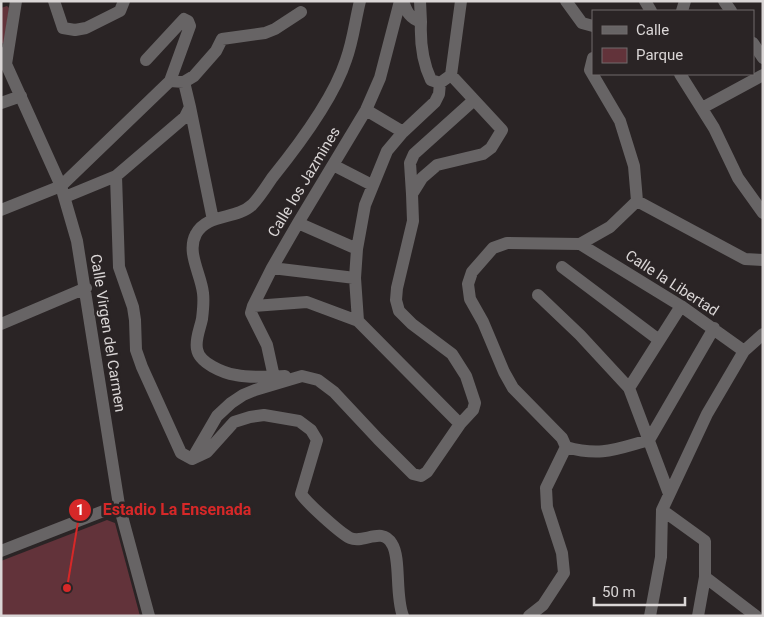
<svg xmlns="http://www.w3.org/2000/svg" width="764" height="617" font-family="Roboto,sans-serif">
	<rect width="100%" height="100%" fill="#2a2425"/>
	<path fill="#62333a" d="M 7,6 L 9,8 L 4,44 L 1,42 L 1,8 Z
		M 107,520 L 115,523 L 140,616 L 1,616 L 1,561 Z"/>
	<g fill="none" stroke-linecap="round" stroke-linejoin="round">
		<path stroke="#676465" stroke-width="12" d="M 54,1 L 63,28 L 75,30 L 86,28 L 120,11 L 124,1
			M 403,1 C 407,13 410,18 421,22 C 420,43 422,61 431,80 L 440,83 L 451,75 L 461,1
			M 420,1 L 421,22
			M 566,1 L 582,23 L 593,26
			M 645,1 L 651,11
			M 724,1 L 731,11
			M 682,11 L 685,1
			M 753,43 L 763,58
			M 1,53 L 61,186 L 77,241 L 119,505 L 149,616
			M 146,60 L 184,19 L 188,21 L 190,26 L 170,81
			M 6,64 L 16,1
			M 680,74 L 714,128 L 738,178 L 763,213
			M 440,83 L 439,94 L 435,102 L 403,132 L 387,151 L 365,205 L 357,249 L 355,278 L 358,321 L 460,424
			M 1,103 L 21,96
			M 190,107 L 213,220
			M 702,108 L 763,75
			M 366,110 L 403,132
			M 333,165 L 372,185
			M 116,176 L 119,267 L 133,307 L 135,320 L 136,350 L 142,367 L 181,453 L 192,459 L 207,452 L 234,422 L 250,417 L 264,415 L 299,421 L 311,430 L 317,440 L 301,494 C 307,503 340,533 350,538 C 364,544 382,526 392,544 C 401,558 395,596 403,616
			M 412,194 L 410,163 L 414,154 L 474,100
			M 65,197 L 116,176 L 185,117 L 190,107 L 184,82 L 194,76 L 216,51 L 222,39 L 265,33 L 275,29 L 301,12
			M 637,201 L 745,259 L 763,260
			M 1,210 L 61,186 L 170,81 L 184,82
			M 298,223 L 357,249
			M 580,244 L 681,306 L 744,351
			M 562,267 L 659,340
			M 272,268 L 355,278
			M 538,295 L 580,335 L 629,388 L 669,494
			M 253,306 L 307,302 L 358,321
			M 1,324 L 86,288
			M 285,376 C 269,377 251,378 236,375 C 223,373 199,363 197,349 C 195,339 200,329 202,319 C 203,311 204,301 203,293 C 201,274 186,252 196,234 C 207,213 236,220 252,205 C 259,198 266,187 272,178 C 297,147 334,97 346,60 C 353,41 355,21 360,1
			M 274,377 L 267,345 L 251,313 L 253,306 L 272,268 L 298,223 L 366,110 L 380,78 L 400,1
			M 629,388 L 681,306
			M 566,447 C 601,457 616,449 649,440 L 714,328
			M 192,459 L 217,416 L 231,403 L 243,395 L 255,390 L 302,376 L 318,380 L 334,392 L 378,439 L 413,474 L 421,476 L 427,472 L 460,424 L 473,410 L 475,403 L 466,376 L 452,354 L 412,324 L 399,311 L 396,300 L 397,288 L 413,221 L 412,194 L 422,178 L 437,165 L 483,154 L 491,148 L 502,130 L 451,75
			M 662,510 L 705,541 L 705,577 L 698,616
			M 1,551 L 119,505
			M 705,577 L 756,616
			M 529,616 L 543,605 L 564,573 L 562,553 L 547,507 L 546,488 L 566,447 L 562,438 L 513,388 L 504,372 L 483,322 L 470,299 L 468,284 L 472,272 L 493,248 L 507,243 L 580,244 L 610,227 L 637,201 L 634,166 L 620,121 L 590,70 L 593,58
			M 650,616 L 661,557 L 662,510 L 707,414 L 744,351 L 763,334"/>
	</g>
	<g text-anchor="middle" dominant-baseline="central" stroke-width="5" stroke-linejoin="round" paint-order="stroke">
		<g font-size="15" fill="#dad6d6" stroke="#2a2425">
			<text transform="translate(304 182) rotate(-59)">Calle los Jazmines</text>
			<text transform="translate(672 283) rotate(33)">Calle la Libertad</text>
			<text transform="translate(108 333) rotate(81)">Calle Virgen del Carmen</text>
		</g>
	</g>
	<path fill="none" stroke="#d62828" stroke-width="2" d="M67 588L80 510"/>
	<g fill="#d62828" stroke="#2a2425" stroke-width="2">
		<circle cx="67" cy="588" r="5"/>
		<circle cx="80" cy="510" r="12"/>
	</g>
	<g font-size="15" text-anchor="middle" font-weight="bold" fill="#fff">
		<text x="80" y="515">1</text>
	</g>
	<g font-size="16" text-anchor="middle" font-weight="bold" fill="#d62828" stroke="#2a2425" stroke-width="5" stroke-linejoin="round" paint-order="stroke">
		<text x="177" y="515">Estadio La Ensenada</text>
	</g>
	<rect width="764" height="617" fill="none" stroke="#dad6d6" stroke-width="5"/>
	<rect x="592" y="10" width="162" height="65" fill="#2a2425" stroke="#706b6c"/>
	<rect x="602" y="26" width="25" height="8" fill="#676465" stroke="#706b6c"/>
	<text x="636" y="35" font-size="15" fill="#dad6d6">Calle</text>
	<rect x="602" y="48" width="25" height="15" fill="#62333a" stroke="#706b6c"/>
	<text x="636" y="60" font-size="15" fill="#dad6d6">Parque</text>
	<path d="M594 597v8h91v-8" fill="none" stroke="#dad6d6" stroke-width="2.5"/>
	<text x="602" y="597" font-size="15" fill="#dad6d6" stroke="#2a2425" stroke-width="4" paint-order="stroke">50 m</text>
</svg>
